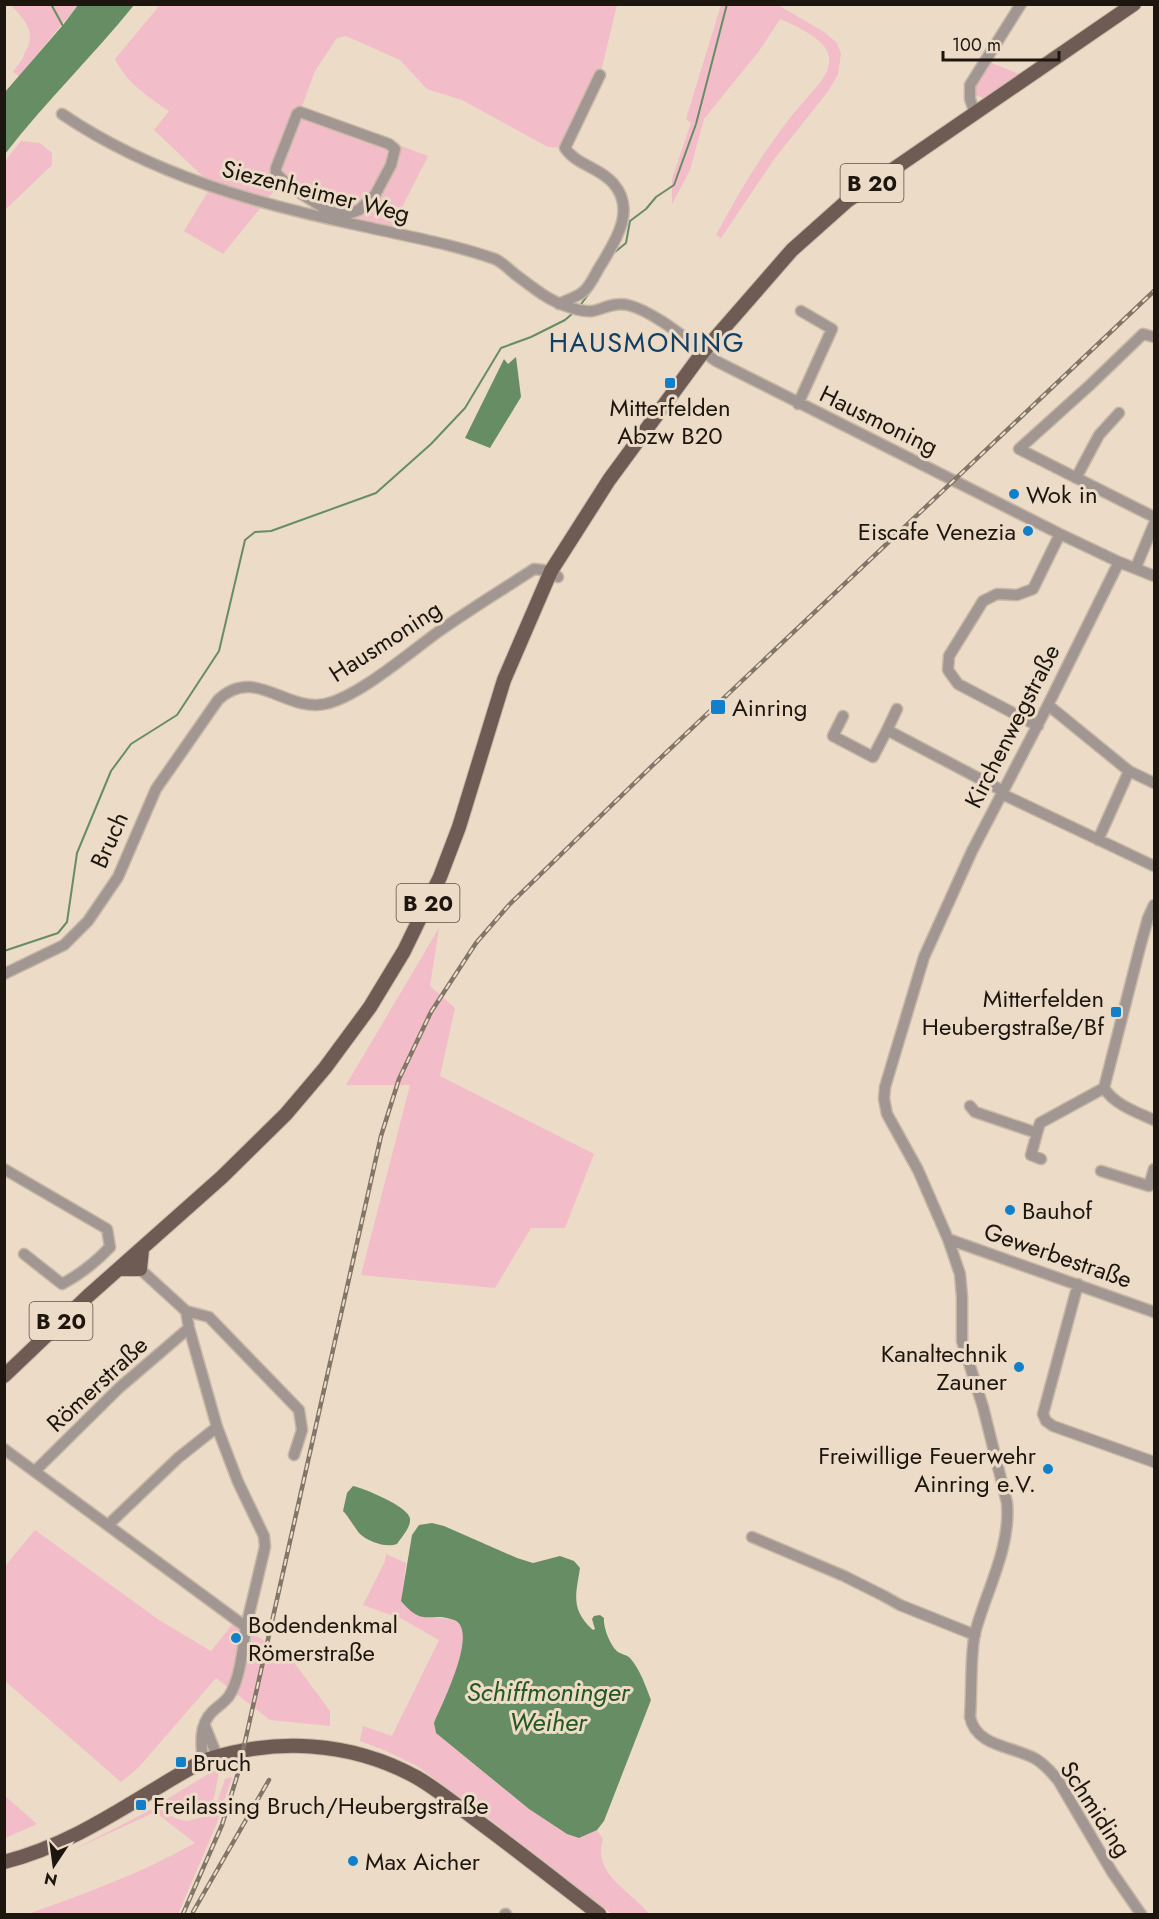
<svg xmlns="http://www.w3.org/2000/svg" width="1159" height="1919" font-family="Jost,sans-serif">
	<rect width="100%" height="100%" fill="#ecdbc7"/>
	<path fill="#f2bcc8" d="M 11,5 L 78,5 L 19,76 L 13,72 L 23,58 C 24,52 29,47 30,39 C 31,25 20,15 11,5 Z
		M 160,5 L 617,5 L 600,75 L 565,148 L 548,147 L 462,100 L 427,89 L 400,60 L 346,36 L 337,38 L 315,71 L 301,109 L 428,156 L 391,229 L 337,215 L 282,181 L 223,254 L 184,231 L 212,185 L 154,130 L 169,111 C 147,96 127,83 115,59 Z
		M 721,5 L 778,5 L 824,32 L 837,43 L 841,54 L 838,74 L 829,90 L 775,158 L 721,238 L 716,235 C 742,187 769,141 805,100 C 815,88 831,74 829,57 C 827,39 794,25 780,19 L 759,51 L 704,119 L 690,170 L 672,204 L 672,179 L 691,123 L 686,119 Z
		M 989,62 L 1022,75 L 983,98 L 976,95 L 975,87 Z
		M 21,141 L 40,143 L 52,153 L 52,165 L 5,210 L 5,161 Z
		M 439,928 L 430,986 L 455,1008 L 440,1076 L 594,1154 L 565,1228 L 531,1228 L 495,1288 L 361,1275 L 410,1085 L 346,1085 Z
		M 35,1530 L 159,1620 L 211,1651 L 235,1621 L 293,1661 L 330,1711 L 330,1726 L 270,1720 L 216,1678 L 139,1767 L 121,1782 L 5,1681 L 5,1566 Z
		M 386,1554 L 406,1563 L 401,1601 C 411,1607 423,1615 434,1617 C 441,1619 451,1618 457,1622 C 477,1640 443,1703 434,1723 L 436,1733 L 529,1809 L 567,1834 L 579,1838 L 597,1830 L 603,1839 C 592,1875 630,1890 649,1914 L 612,1914 L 483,1814 L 417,1766 L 384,1750 L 360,1741 L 363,1726 L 392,1736 L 439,1640 L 402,1619 L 363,1605 L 385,1561 Z
		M 220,1767 C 217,1778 216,1795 211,1805 C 200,1826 174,1814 162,1802 Z
		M 232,1777 L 217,1823 L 178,1914 L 28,1914 C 84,1894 142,1873 195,1843 L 155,1812 L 73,1850 L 156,1807 L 177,1819 L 187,1821 L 207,1816 L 216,1806 L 225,1779 Z
		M 4,1796 L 5,1796 L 37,1824 L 5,1838 Z"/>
	<path fill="#668d63" d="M 78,5 L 134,5 C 93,56 45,102 5,154 L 5,92 L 63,25 Z
		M 516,357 L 521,397 L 490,448 L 465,438 L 504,359 L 508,364 Z
		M 353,1486 C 363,1488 410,1507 410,1519 C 411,1527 401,1538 397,1544 C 386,1548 369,1542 360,1534 C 357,1531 348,1516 343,1511 L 347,1493 Z
		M 432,1523 L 444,1526 L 517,1558 L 533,1563 L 560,1556 L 574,1561 L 580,1568 C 576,1595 570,1609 593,1630 L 595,1629 L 592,1619 L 594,1616 L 600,1615 L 604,1618 C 603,1627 610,1646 618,1652 C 621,1654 627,1655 630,1658 C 640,1669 646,1687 651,1700 L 604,1821 L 597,1830 L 579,1838 L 567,1834 L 529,1809 L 436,1733 L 434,1723 C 441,1706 480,1630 454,1620 C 428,1611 424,1628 401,1601 L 412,1535 L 419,1525 Z"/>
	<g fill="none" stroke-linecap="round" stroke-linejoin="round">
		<path stroke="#668d63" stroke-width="2" d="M 51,4 L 63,26
			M 615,252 L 626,243 L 630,221 L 646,209 L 656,197 L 674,185 L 696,124 L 727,4
			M 579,307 L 590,292
			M 4,951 L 58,933 L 67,922 L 77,853 L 111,771 L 131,744 L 177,715 L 219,651 L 245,540 L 255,532 L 271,531 L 376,493 L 431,444 L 465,408 L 501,348 L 531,337 L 565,320 L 573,313"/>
		<g stroke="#c7b8a6" stroke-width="13">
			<path id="minor" d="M 300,112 L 389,144 L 395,149 L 391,165 L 375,195 L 359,210 L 348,214 L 330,212 L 289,186 L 276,173 L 276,168 L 297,114 Z
				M 975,113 L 970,99 L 970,85 L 1021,4
				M 62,114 C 152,175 257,204 362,226 C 406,236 452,244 495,259 C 502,262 510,270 516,275 C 532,287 548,300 566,306 C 574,309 584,312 593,311 C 605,308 615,302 628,305 C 656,312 692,344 716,361 L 1060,534 L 1119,562 L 1154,576
				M 559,304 C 566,300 578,297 584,291 C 590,286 595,275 599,268 C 615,242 637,210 613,183 C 599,167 576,165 565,148 L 600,75
				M 1154,337 L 1143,334 L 1090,385 L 1019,449 L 1154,517
				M 798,404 L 832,329 L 801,311
				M 1076,478 L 1099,435 L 1119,413
				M 1119,562 L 1048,705 L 972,851 L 924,957 L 885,1087 L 884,1099 L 887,1114 L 918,1170 L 948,1239 L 960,1274 L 962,1297 L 962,1341 L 983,1407 L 1007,1503 C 1011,1548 986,1591 975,1633 C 970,1655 972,1693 970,1717 C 976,1746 1011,1746 1034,1758 C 1044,1763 1051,1772 1058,1780 L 1112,1872 L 1141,1914
				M 1136,567 L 1154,524
				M 1048,705 L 1129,771 L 1154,783
				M 843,716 L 833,736 L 873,757 L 887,730 L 1003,791
				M 1038,726 L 958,684 L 948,670 L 949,656 L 983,601 L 997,594 L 1017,595 L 1033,589 L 1060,534
				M 887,730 L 897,709
				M 1002,794 L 1154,866
				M 1098,840 L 1129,771
				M 1154,905 L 1148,918 L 1140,947 L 1104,1088 C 1115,1105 1136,1112 1154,1120
				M 4,974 L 64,945 L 88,921 L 118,877 L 156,789 L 218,700 C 254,665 285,712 325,704 C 358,697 409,653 438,632 C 469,610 502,590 534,569 L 551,571 L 558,577
				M 970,1106 L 975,1112 L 1037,1133 L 1040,1123 L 1104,1088
				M 1037,1133 L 1031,1155 L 1041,1159
				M 4,1169 L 107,1229 L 110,1247 C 95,1263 81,1274 62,1284 L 24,1254
				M 1101,1171 L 1149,1186 L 1154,1169
				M 948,1239 L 1154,1312
				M 1078,1284 L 1043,1414 L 1046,1421 L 1053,1426 L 1154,1462
				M 186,1311 L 209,1317 L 299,1410 L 302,1430 L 294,1455
				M 4,1449 L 246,1627 L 265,1547 L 264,1536 L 238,1482 L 217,1427 L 189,1328 L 186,1311 L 140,1269
				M 35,1471 L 119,1388 L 189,1328
				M 108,1525 L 178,1458 L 217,1427
				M 752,1537 L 844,1576 L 884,1596 L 900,1605 L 975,1635
				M 205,1726 L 217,1756
				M 203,1761 C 201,1744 199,1725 212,1712 C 217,1707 225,1702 229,1696 C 240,1680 243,1647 246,1627
				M 505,1914 L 506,1914"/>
		</g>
		<g stroke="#c7b8a6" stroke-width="16">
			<path id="major" d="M 120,1269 L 140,1269 L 142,1249
				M 4,1376 L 88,1296 L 222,1177 L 286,1114 L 325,1068 L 370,1007 L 404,951 L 440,877 L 459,827 L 504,680 L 551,571 L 609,480 L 703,352 L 792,250 L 847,201 L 1134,4
				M 4,1862 C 79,1843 137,1797 203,1761 C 274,1737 350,1741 416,1777 C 439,1790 461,1809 483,1825 C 522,1854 560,1884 599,1914"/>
		</g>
		<use href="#minor" stroke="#a29692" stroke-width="10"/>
		<use href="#major" stroke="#6e5b54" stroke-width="14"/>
		<g stroke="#817668" stroke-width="4.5">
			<path id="rail" d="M 193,1912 L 269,1780
				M 183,1914 L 222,1825 L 238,1773 L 381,1136 L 399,1079 L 431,1012 L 476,943 L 509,905 L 653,765 L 1154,291"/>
		</g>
		<use href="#rail" stroke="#ecdbc7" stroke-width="2" stroke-dasharray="7" stroke-linecap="butt"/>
	</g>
	<g fill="#117fc9" stroke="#ecdbc7" stroke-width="2">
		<rect x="664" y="377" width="12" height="12" rx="3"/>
		<circle cx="1014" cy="494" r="6"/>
		<circle cx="1028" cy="531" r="6"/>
		<rect x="710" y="699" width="16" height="16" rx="3"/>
		<rect x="1110" y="1006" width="12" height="12" rx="3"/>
		<circle cx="1010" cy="1210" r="6"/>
		<circle cx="1019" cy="1367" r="6"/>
		<circle cx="1048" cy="1469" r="6"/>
		<circle cx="236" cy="1638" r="6"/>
		<rect x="175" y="1756" width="12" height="12" rx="3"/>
		<rect x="135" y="1799" width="12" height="12" rx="3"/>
		<circle cx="353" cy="1861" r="6"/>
	</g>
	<g text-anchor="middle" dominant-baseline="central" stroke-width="6" stroke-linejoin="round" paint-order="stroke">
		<g fill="#ecdbc7" stroke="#5a5146" stroke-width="1.5">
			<rect x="840.5" y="164" width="63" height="38" rx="4.5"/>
			<rect x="396.5" y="884" width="63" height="38" rx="4.5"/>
			<rect x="29.5" y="1302" width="63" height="38" rx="4.5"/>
		</g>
		<g font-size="22" font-weight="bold" fill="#1c160f">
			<text x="872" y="183">B 20</text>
			<text x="428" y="903">B 20</text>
			<text x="61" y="1321">B 20</text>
		</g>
		<g font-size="24" fill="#1c160f" stroke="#ecdbc7">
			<text transform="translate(316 191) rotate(14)">Siezenheimer Weg</text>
			<text transform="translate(879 420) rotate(26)">Hausmoning</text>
			<text transform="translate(385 641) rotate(-33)">Hausmoning</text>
			<text transform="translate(1012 726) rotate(-63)">Kirchenwegstraße</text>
			<text transform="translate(109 840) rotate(-66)">Bruch</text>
			<text transform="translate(1058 1255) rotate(19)">Gewerbestraße</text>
			<text transform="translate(97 1384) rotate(-43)">Römerstraße</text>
			<text transform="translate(1096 1809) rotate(57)">Schmiding</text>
		</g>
		<g font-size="24" fill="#1c160f" stroke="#ecdbc7" text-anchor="start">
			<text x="670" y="407" text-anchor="middle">Mitterfelden<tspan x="670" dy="28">Abzw B20</tspan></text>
			<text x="1026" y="494">Wok in</text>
			<text x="1016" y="531" text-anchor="end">Eiscafe Venezia</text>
			<text x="732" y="707">Ainring</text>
			<text x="1104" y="998" text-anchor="end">Mitterfelden<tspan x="1104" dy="28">Heubergstraße/Bf</tspan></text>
			<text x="1022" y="1210">Bauhof</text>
			<text x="1007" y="1353" text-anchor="end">Kanaltechnik<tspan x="1007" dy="28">Zauner</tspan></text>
			<text x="1036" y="1455" text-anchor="end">Freiwillige Feuerwehr<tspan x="1036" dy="28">Ainring e.V.</tspan></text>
			<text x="248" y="1624">Bodendenkmal<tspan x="248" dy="28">Römerstraße</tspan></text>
			<text x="193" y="1762">Bruch</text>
			<text x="153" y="1805">Freilassing Bruch/Heubergstraße</text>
			<text x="365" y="1861">Max Aicher</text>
		</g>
		<g font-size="26" font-style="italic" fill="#235920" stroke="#ecdbc7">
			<text x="548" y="1692">Schiffmoninger<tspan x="548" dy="30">Weiher</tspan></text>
		</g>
		<g font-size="27" letter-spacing="1.5" fill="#114064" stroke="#ecdbc7">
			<text x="647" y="342">HAUSMONING</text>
		</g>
	</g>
	<rect width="1159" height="1919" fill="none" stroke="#1c160f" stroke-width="12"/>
	<g transform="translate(54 1865) rotate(193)" stroke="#ecdbc7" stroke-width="4.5" paint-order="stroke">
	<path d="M0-4.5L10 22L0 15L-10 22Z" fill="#1c160f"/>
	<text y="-9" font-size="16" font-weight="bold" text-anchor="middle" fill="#1c160f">N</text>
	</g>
	<path d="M943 51v9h116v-9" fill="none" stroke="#1c160f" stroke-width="3"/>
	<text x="952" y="51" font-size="18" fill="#1c160f" stroke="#ecdbc7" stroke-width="4.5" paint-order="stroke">100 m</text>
</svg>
